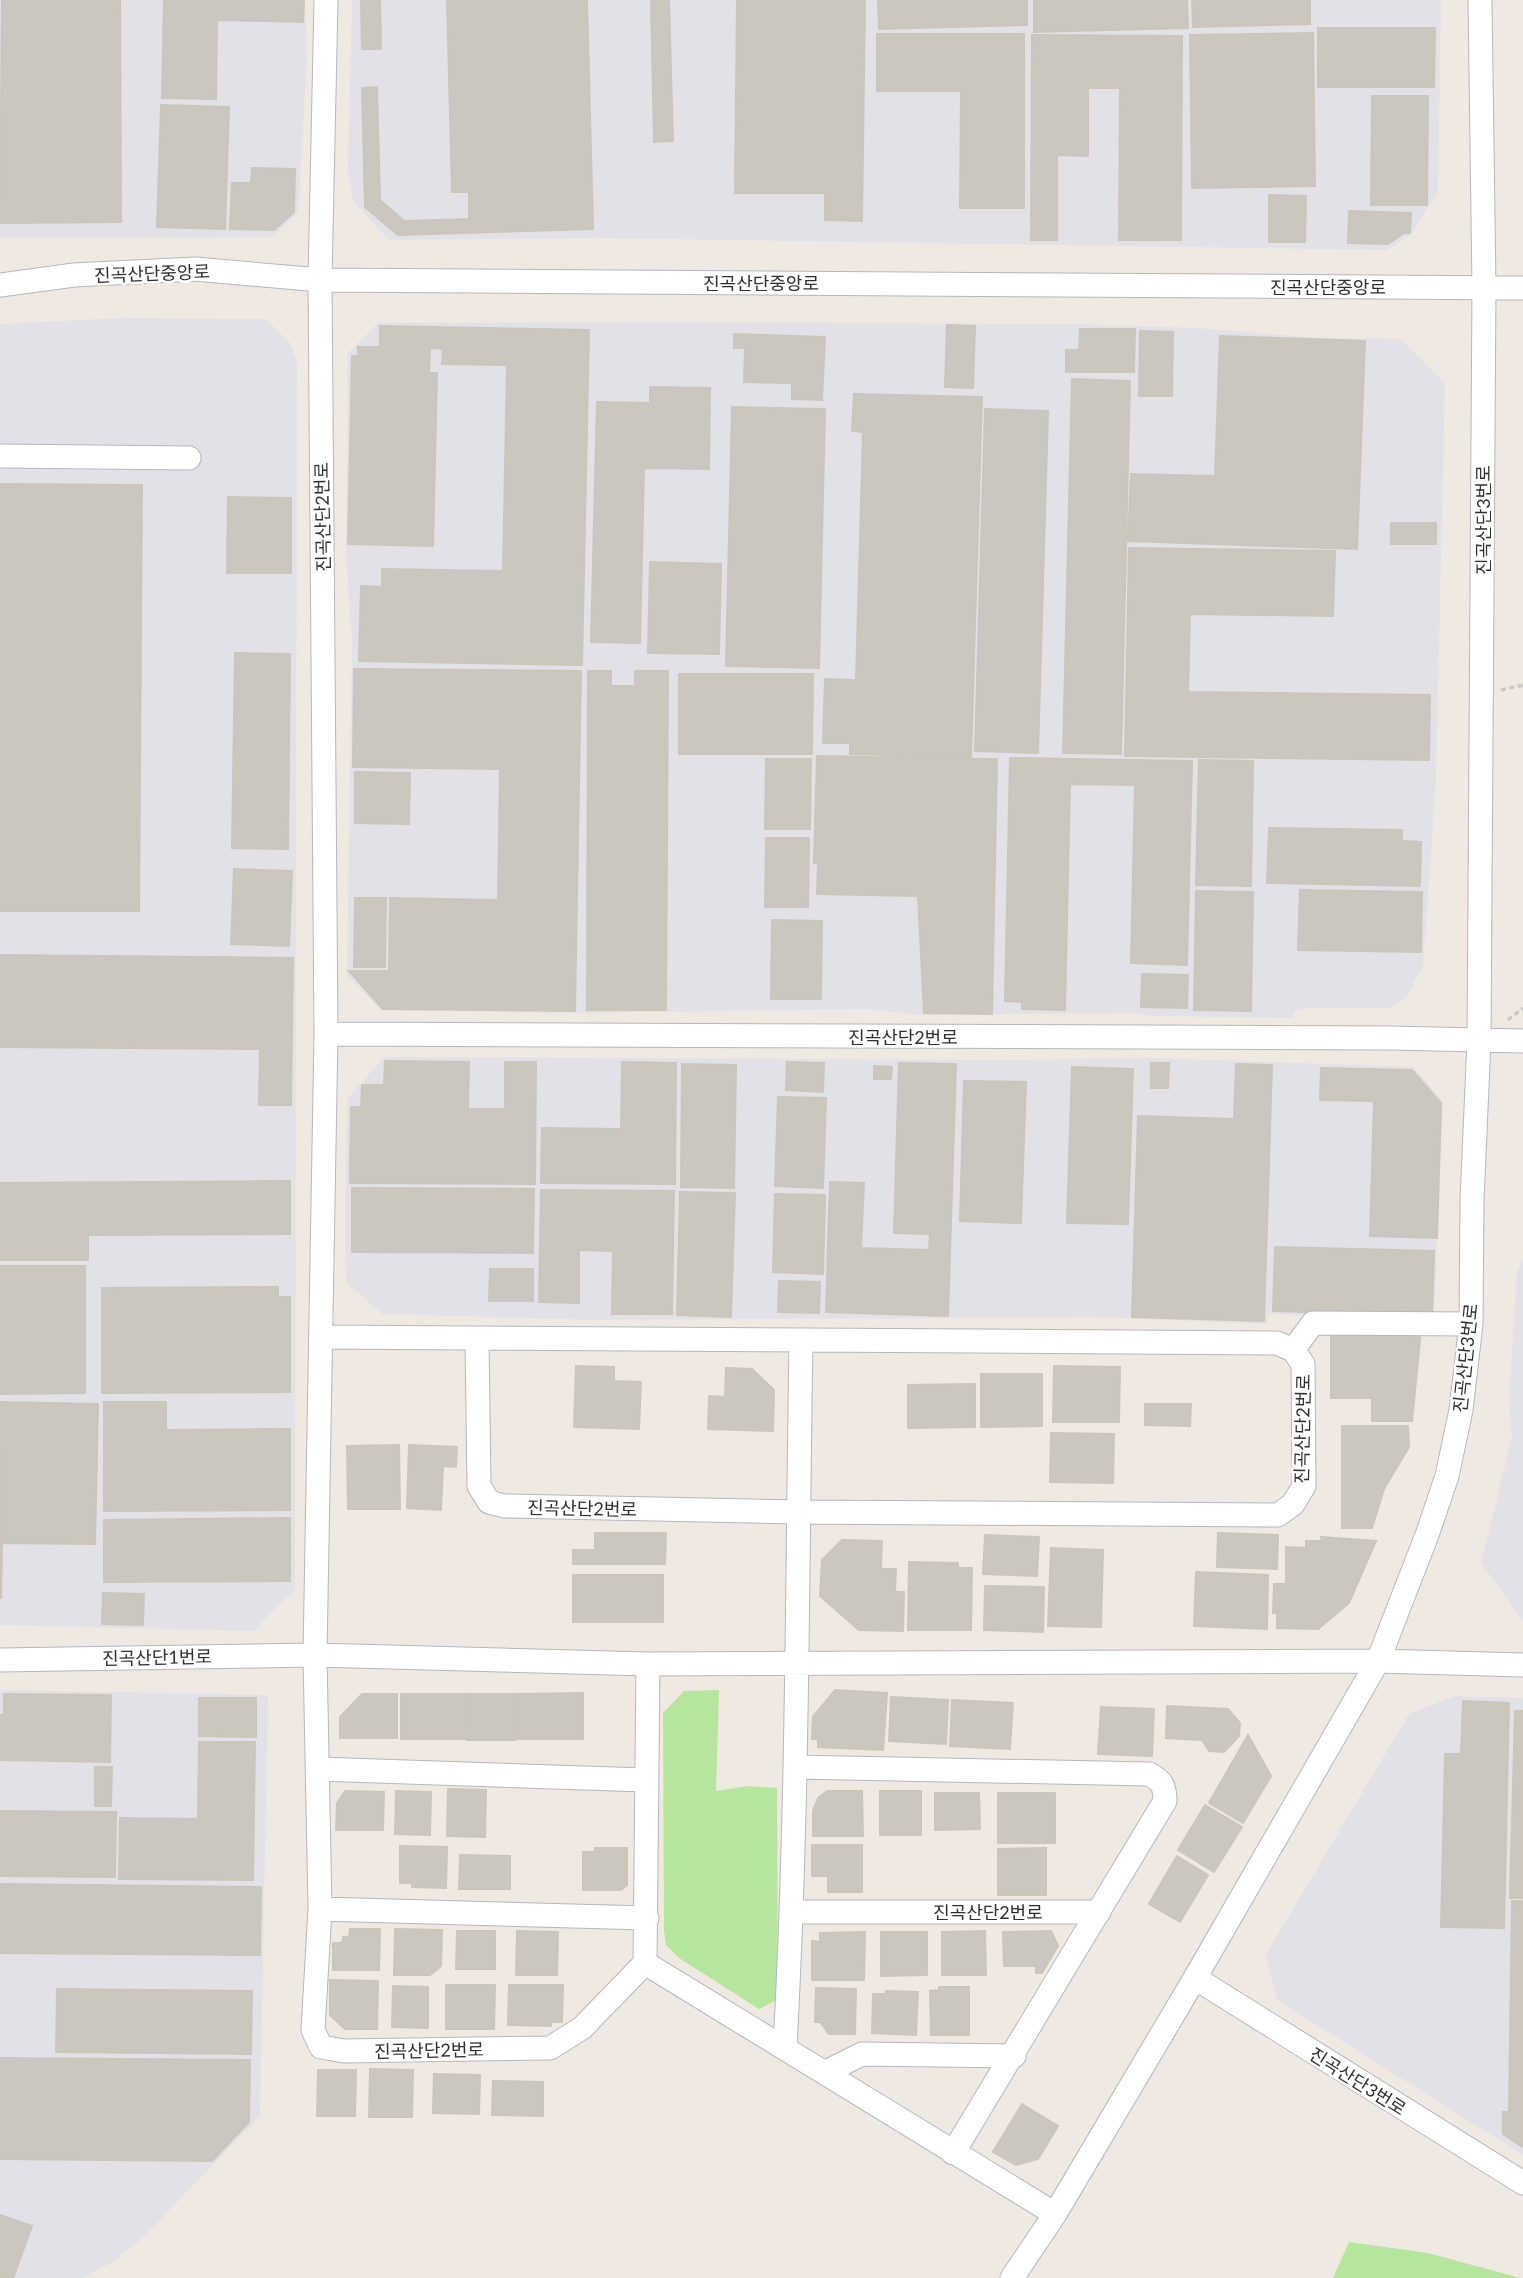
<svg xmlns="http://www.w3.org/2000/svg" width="1523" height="2278" font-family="Lato,'Noto Sans KR',sans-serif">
	<rect width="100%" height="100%" fill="#efe9e1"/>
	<path fill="#e3e1e8" d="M 0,0 L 305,0 L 307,59 L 298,213 L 272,237 L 0,238 Z
		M 352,0 L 1441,0 L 1438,191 L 1411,235 L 1387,250 L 599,238 L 390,240 L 353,201 L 348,170 Z
		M 122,318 L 266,319 L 290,343 L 297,363 L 295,1589 L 254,1631 L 0,1625 L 0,324 Z
		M 681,322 L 1076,324 L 1196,328 L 1320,338 L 1400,339 L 1420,357 L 1445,383 L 1436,779 L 1423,965 L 1408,995 L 1392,1008 L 1306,1008 L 1294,1011 L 1294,1018 L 1153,1016 L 1135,1013 L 922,1015 L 869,1009 L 578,1013 L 381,1010 L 347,975 L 352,640 L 346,552 L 348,353 L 378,323 Z
		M 384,1057 L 1004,1060 L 1154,1058 L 1414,1067 L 1443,1102 L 1434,1320 L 1268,1314 L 1267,1324 L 1094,1317 L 600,1320 L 382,1314 L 346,1282 L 345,1224 L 347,1099 Z
		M 1523,1258 L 1523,1621 L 1481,1563 L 1512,1438 L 1509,1400 L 1517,1273 Z
		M 0,1690 L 268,1695 L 260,2116 L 142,2238 L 114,2261 L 82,2278 L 0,2278 Z
		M 1454,1696 L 1523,1698 L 1523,2155 L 1277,2000 L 1266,1954 L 1409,1714 Z"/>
	<path fill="#b6e59e" d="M 719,1690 L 716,1791 L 749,1786 L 777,1788 L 778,1999 L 759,2009 L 679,1958 L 666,1945 L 664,1931 L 663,1713 L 684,1691 Z
		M 1349,2242 L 1428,2253 L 1520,2278 L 1333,2278 Z"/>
	<path fill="#cbc7bf" stroke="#cbc5ba" stroke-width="2" d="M 2,0 L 120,0 L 121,222 L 0,223 Z
		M 164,0 L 304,0 L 303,22 L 217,20 L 216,99 L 162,98 Z
		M 361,0 L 380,0 L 381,49 L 362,49 Z
		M 447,0 L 587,0 L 593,229 L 398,235 L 365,207 L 362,88 L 377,87 L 380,200 L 404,221 L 469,219 L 469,192 L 452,192 Z
		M 651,0 L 669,0 L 673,141 L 654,142 Z
		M 737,0 L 865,0 L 862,221 L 825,220 L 825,193 L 735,193 Z
		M 878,0 L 1027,0 L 1027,25 L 879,29 Z
		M 1034,0 L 1187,0 L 1188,28 L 1034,32 Z
		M 1192,0 L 1310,0 L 1310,24 L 1193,27 Z
		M 1318,28 L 1435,28 L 1434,87 L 1318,87 Z
		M 1313,33 L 1315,186 L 1192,188 L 1190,35 Z
		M 877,34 L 1024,34 L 1024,208 L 960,208 L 961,91 L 877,91 Z
		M 1032,35 L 1182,36 L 1181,240 L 1119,240 L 1120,88 L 1088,88 L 1088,156 L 1057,155 L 1057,240 L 1031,240 Z
		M 1372,96 L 1428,96 L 1427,205 L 1371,205 Z
		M 161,105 L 229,107 L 225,229 L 157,227 Z
		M 252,168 L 295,169 L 294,212 L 274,230 L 230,229 L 232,183 L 251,183 Z
		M 1269,195 L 1306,196 L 1305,242 L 1269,242 Z
		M 1349,211 L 1411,213 L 1410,233 L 1404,233 L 1388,244 L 1348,243 Z
		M 947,325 L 975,326 L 973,388 L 945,387 Z
		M 380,326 L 589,330 L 582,665 L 359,661 L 361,586 L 382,587 L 382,569 L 503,571 L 507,365 L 442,364 L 443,349 L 430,348 L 429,373 L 437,373 L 433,546 L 348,544 L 352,356 L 358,356 L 358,347 L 380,347 Z
		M 1080,329 L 1135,329 L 1134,372 L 1066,372 L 1066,350 L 1079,350 Z
		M 1140,331 L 1173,332 L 1172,396 L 1139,396 Z
		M 734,334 L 825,337 L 822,400 L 792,399 L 792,383 L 744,382 L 745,348 L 734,348 Z
		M 1220,336 L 1365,341 L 1357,549 L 1128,541 L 1131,474 L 1215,476 Z
		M 1072,379 L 1130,381 L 1121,754 L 1063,753 Z
		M 650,387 L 710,388 L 709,469 L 644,468 L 640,643 L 591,642 L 597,402 L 650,403 Z
		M 854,394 L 982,397 L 971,757 L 850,754 L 850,743 L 823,743 L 825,679 L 856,680 L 863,432 L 852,431 Z
		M 732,407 L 825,409 L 819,668 L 726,666 Z
		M 985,409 L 1048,411 L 1038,753 L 975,751 Z
		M 0,484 L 142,485 L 139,911 L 0,911 Z
		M 228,497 L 291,498 L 291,573 L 227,573 Z
		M 1391,523 L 1436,523 L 1436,544 L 1391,544 Z
		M 1129,548 L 1335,551 L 1333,616 L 1190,614 L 1188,692 L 1430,695 L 1429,760 L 1125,756 Z
		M 650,562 L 721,564 L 719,654 L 648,653 Z
		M 235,653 L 290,654 L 288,849 L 232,848 Z
		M 354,669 L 581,671 L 575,1011 L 383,1009 L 349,971 L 389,971 L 390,898 L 498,900 L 500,769 L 353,767 Z
		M 588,671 L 611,671 L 611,686 L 635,686 L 635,671 L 668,671 L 666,1010 L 587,1010 Z
		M 679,674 L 813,674 L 812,754 L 679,754 Z
		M 817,756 L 997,759 L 992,1014 L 924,1013 L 918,896 L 817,894 L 818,863 L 814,863 Z
		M 1010,758 L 1192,761 L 1187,965 L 1131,963 L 1135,785 L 1070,784 L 1065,1010 L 1022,1009 L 1022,1002 L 1005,1001 Z
		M 766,759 L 811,759 L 810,829 L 765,829 Z
		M 1199,760 L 1253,761 L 1251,886 L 1196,885 Z
		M 355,772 L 410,773 L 409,824 L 355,823 Z
		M 1269,828 L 1402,830 L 1402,841 L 1421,842 L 1420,886 L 1267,883 Z
		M 766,838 L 809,838 L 808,907 L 765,907 Z
		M 234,869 L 292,871 L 289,946 L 231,944 Z
		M 1300,890 L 1422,892 L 1421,952 L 1298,950 Z
		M 1196,891 L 1253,892 L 1251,1011 L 1194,1010 Z
		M 355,898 L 386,898 L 385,967 L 354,967 Z
		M 772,920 L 822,921 L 821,999 L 771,999 Z
		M 0,955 L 293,958 L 291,1105 L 259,1105 L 260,1049 L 0,1047 Z
		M 1142,974 L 1188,975 L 1187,1008 L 1141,1007 Z
		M 385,1061 L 469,1062 L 468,1109 L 505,1109 L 505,1062 L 536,1062 L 535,1184 L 350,1183 L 351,1107 L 361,1107 L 362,1085 L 384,1085 Z
		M 622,1062 L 676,1063 L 675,1184 L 541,1183 L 542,1128 L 621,1129 Z
		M 787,1062 L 824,1063 L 823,1092 L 786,1090 Z
		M 899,1063 L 956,1064 L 948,1316 L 826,1312 L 830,1182 L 864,1183 L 861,1248 L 929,1250 L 930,1234 L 894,1233 Z
		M 1151,1063 L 1169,1063 L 1168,1088 L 1151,1088 Z
		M 682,1064 L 736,1065 L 734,1188 L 681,1187 Z
		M 1236,1064 L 1272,1065 L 1264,1321 L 1132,1317 L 1138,1116 L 1234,1119 Z
		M 874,1066 L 892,1067 L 891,1079 L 874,1079 Z
		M 1072,1067 L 1133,1069 L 1128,1224 L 1067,1223 Z
		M 1321,1068 L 1412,1070 L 1441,1103 L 1437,1238 L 1370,1236 L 1374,1101 L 1320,1100 Z
		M 964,1081 L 1026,1082 L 1021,1223 L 960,1221 Z
		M 778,1097 L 826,1098 L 823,1188 L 775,1186 Z
		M 290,1181 L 290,1234 L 88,1235 L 88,1260 L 0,1260 L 0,1183 Z
		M 352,1188 L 534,1189 L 533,1253 L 352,1252 Z
		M 541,1190 L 674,1191 L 672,1314 L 612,1314 L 613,1251 L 579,1250 L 579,1303 L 539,1302 Z
		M 680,1192 L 735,1193 L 731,1317 L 677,1315 Z
		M 775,1194 L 825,1195 L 823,1274 L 773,1272 Z
		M 1275,1247 L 1434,1251 L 1432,1316 L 1273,1311 Z
		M 0,1266 L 85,1266 L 85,1393 L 0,1394 Z
		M 490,1269 L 533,1269 L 533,1301 L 489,1301 Z
		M 779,1281 L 820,1282 L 819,1313 L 778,1312 Z
		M 278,1287 L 278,1297 L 290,1297 L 290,1392 L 102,1393 L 102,1288 Z
		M 1331,1330 L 1421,1330 L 1412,1421 L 1372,1421 L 1372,1398 L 1331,1398 Z
		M 576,1366 L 614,1367 L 614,1381 L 641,1382 L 639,1429 L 574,1427 Z
		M 1054,1366 L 1120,1367 L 1119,1422 L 1053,1422 Z
		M 726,1368 L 752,1369 L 774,1390 L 773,1431 L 708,1429 L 709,1396 L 725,1397 Z
		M 981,1374 L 1042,1374 L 1042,1426 L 981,1427 Z
		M 975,1384 L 975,1427 L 908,1428 L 908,1385 Z
		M 0,1402 L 98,1404 L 95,1544 L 2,1543 L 1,1599 Z
		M 104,1402 L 166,1402 L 166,1430 L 290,1429 L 290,1510 L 104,1511 Z
		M 1145,1404 L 1191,1404 L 1190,1426 L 1145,1425 Z
		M 1342,1426 L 1408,1426 L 1409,1447 L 1384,1489 L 1372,1528 L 1342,1528 Z
		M 1051,1433 L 1114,1434 L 1113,1483 L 1050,1482 Z
		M 399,1445 L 400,1509 L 348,1509 L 347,1446 Z
		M 409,1445 L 457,1447 L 456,1467 L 443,1466 L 441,1510 L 407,1508 Z
		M 290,1518 L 290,1581 L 104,1582 L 104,1520 Z
		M 595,1533 L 666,1533 L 665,1564 L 573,1564 L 573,1550 L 595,1550 Z
		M 1218,1533 L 1278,1535 L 1277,1569 L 1217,1567 Z
		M 985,1535 L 1039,1537 L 1037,1576 L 983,1574 Z
		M 1321,1537 L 1376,1541 L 1349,1603 L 1318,1629 L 1277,1628 L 1277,1613 L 1273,1613 L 1274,1584 L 1286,1584 L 1286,1547 L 1306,1548 L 1306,1541 L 1322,1541 Z
		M 842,1540 L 882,1541 L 881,1569 L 896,1569 L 895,1592 L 904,1592 L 903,1631 L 859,1630 L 820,1596 L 822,1560 Z
		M 1051,1548 L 1103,1550 L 1101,1627 L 1048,1626 Z
		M 909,1562 L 958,1563 L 958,1568 L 972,1568 L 971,1630 L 908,1630 Z
		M 1196,1572 L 1268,1575 L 1267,1629 L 1194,1626 Z
		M 573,1575 L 663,1575 L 663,1622 L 573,1622 Z
		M 985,1586 L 1044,1587 L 1043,1632 L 984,1630 Z
		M 103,1593 L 144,1594 L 143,1625 L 102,1624 Z
		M 835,1690 L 887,1693 L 883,1750 L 818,1747 L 818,1739 L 812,1739 L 813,1717 Z
		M 583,1693 L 583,1739 L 516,1739 L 516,1694 Z
		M 4,1694 L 111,1695 L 110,1762 L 0,1760 L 0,1715 L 4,1715 Z
		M 362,1694 L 397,1694 L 397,1738 L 340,1738 L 340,1717 Z
		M 401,1694 L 466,1694 L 467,1739 L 401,1739 Z
		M 467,1694 L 515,1694 L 515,1740 L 467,1740 Z
		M 891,1697 L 948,1700 L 946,1744 L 889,1741 Z
		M 199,1698 L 256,1698 L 256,1737 L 199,1736 Z
		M 952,1700 L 1013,1703 L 1010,1749 L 950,1746 Z
		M 1463,1701 L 1509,1703 L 1504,1928 L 1441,1927 L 1445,1754 L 1461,1754 Z
		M 1167,1706 L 1228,1709 L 1240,1723 L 1239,1736 L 1224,1752 L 1209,1751 L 1202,1740 L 1166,1738 Z
		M 1101,1707 L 1154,1709 L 1152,1756 L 1098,1754 Z
		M 1515,1711 L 1523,1711 L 1523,1898 L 1510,1898 Z
		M 1248,1735 L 1271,1776 L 1243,1823 L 1209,1803 Z
		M 199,1742 L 255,1742 L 253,1880 L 119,1879 L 120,1818 L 198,1819 Z
		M 95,1767 L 112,1767 L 111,1806 L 95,1806 Z
		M 448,1789 L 486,1790 L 485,1837 L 447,1836 Z
		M 345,1791 L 384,1792 L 383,1830 L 336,1830 L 337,1803 Z
		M 396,1791 L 431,1792 L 430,1835 L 395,1834 Z
		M 827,1791 L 862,1791 L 863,1836 L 813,1836 L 813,1811 L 818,1798 Z
		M 880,1791 L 921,1791 L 921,1835 L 880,1835 Z
		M 935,1793 L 979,1793 L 980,1829 L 935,1830 Z
		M 998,1793 L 1055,1793 L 1055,1843 L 998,1843 Z
		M 1205,1805 L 1242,1827 L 1214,1872 L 1178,1850 Z
		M 0,1811 L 116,1812 L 115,1877 L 0,1876 Z
		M 812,1845 L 862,1845 L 862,1892 L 828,1892 L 828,1876 L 812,1876 Z
		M 400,1846 L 447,1847 L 446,1888 L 412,1887 L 412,1883 L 400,1883 Z
		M 595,1848 L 627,1848 L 627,1885 L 621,1890 L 583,1890 L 583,1852 L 595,1852 Z
		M 1046,1848 L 1046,1895 L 998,1895 L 998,1849 Z
		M 460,1855 L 510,1856 L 510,1889 L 459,1889 Z
		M 1177,1856 L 1208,1875 L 1180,1922 L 1149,1904 Z
		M 0,1884 L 261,1887 L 260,1955 L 0,1953 Z
		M 1512,1901 L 1523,1901 L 1523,2147 L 1503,2134 L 1503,2112 L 1509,2112 Z
		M 350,1929 L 380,1929 L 379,1970 L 333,1970 L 333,1943 L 342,1943 L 343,1937 L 349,1937 Z
		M 395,1929 L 442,1930 L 441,1966 L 430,1975 L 394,1975 Z
		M 457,1931 L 495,1931 L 495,1969 L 456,1969 Z
		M 517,1931 L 558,1932 L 557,1975 L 516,1975 Z
		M 985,1931 L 986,1975 L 942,1975 L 942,1932 Z
		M 1051,1931 L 1058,1946 L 1042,1973 L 1036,1973 L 1036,1966 L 1004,1966 L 1003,1932 Z
		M 865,1932 L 864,1980 L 812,1980 L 812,1941 L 820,1942 L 820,1933 Z
		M 881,1932 L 927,1932 L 927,1975 L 881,1976 Z
		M 330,1980 L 378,1981 L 377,2029 L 345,2029 L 330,2015 Z
		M 446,1985 L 495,1985 L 494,2029 L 446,2029 Z
		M 509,1985 L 563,1985 L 562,2022 L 551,2022 L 551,2026 L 508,2025 Z
		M 393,1986 L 428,1987 L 428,2028 L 392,2027 Z
		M 939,1987 L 969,1987 L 969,2035 L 931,2035 L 930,1991 L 939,1990 Z
		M 816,1988 L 856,1989 L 855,2034 L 829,2034 L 820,2022 L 815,2022 Z
		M 57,1989 L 252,1991 L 251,2054 L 56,2052 Z
		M 886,1991 L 918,1992 L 916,2035 L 872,2033 L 873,1994 L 886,1994 Z
		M 0,2058 L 250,2060 L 249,2122 L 212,2161 L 0,2159 Z
		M 370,2069 L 413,2070 L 412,2117 L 369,2117 Z
		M 318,2070 L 356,2070 L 355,2116 L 317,2116 Z
		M 434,2074 L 480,2075 L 479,2114 L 433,2113 Z
		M 493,2081 L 543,2082 L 543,2116 L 492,2115 Z
		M 1022,2104 L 1058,2126 L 1038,2159 L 1016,2165 L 993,2152 Z
		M 0,2215 L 32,2226 L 13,2278 L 0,2278 Z"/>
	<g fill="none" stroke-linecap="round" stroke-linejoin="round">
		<g stroke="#b4b7c1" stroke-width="25">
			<path id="minor" d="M 326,0 L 320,280 L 326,1034 L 315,1655 L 320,1909 L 313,2030 L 321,2047 L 344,2051 L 550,2048 L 582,2028 L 645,1963 L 648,1664
				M 0,285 L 74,275 L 195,269 L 320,280 L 1523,288
				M 0,456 L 189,458
				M 326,1034 L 1391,1038 L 1523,1041
				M 321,1337 L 1277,1343 L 1293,1350 L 1303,1364 L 1304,1486 L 1293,1504 L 1278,1515 L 798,1512 L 504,1506 L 489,1502 L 479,1486 L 477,1340
				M 1293,1350 L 1313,1323 L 1471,1324
				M 0,1660 L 315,1655 L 648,1664 L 1378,1661 L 1523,1665
				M 795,1767 L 1149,1774 C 1162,1781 1165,1786 1165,1801 L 953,2153
				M 318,1769 L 645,1780
				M 320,1909 L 647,1918
				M 792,1912 L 1099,1912
				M 645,1963 L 1055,2214
				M 1195,1978 L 1523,2183
				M 785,2046 C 798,1811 797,1576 801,1341
				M 826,2072 L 862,2054 L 1014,2056
				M 1012,2278 L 1055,2214 L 1195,1978 L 1378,1661 L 1427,1535 L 1447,1476 L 1461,1410 L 1471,1324 L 1472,1200 L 1479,1041 L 1484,288 L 1480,0"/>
		</g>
		<path stroke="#c9c9c9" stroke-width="3.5" stroke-dasharray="5 3.5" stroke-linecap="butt" d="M 1501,690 L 1523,685
			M 1508,1020 L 1523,1008"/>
		<use href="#minor" stroke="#fff" stroke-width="23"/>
	</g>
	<g text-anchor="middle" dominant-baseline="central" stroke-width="5" stroke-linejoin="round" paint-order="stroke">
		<g font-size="18" fill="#2e2e2e" stroke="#fff">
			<text transform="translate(152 273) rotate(-2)">진곡산단중앙로</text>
			<text x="761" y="283">진곡산단중앙로</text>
			<text x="1328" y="287">진곡산단중앙로</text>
			<text transform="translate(322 517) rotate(-91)">진곡산단2번로</text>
			<text transform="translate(1483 520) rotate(-90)">진곡산단3번로</text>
			<text x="903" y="1037">진곡산단2번로</text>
			<text transform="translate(1465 1358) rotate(-84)">진곡산단3번로</text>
			<text transform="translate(1302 1429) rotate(-89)">진곡산단2번로</text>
			<text transform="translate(582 1508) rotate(1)">진곡산단2번로</text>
			<text transform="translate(157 1657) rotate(-1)">진곡산단1번로</text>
			<text x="988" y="1912">진곡산단2번로</text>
			<text transform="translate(429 2050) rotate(-1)">진곡산단2번로</text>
			<text transform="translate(1358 2081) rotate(32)">진곡산단3번로</text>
		</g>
	</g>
</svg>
